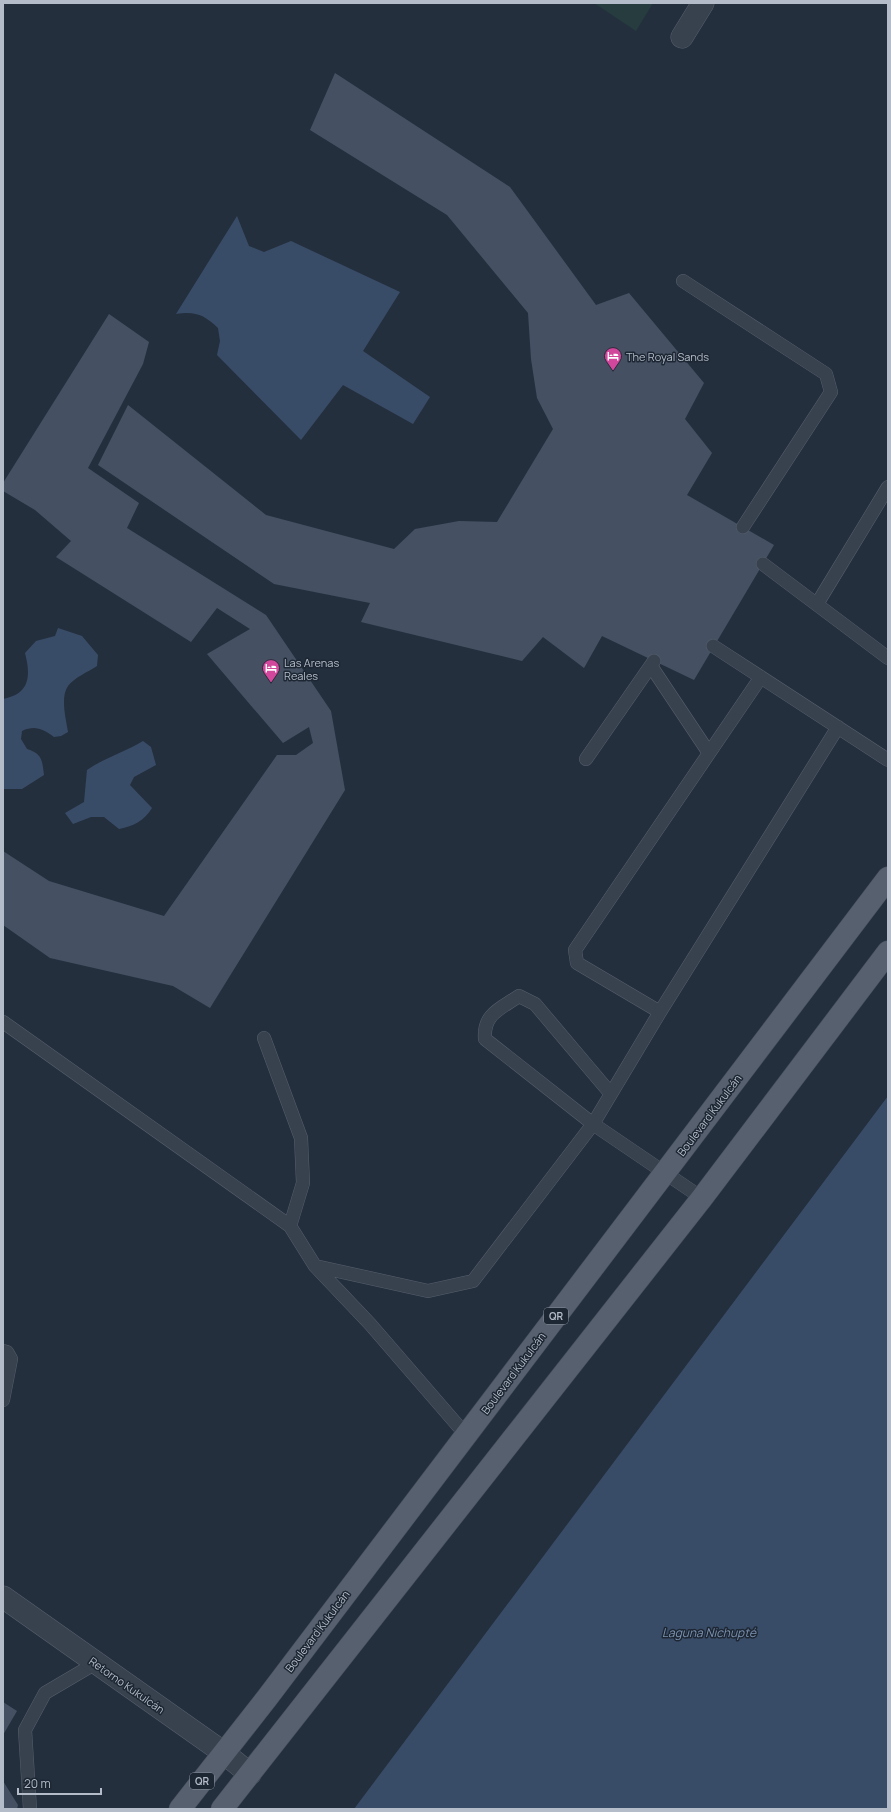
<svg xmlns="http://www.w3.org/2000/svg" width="891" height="1812" font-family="Manrope,sans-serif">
	<rect width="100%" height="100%" fill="#242f3e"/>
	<path fill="#263c3f" d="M 594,3 L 653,3 L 636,31 Z"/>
	<path fill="#394c67" d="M 237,216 L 249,246 L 264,252 L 291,241 L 400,292 L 363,351 L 430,397 L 413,424 L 343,385 L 301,440 L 217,355 L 220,341 L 218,328 C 204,315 196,311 176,314 Z
		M 58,628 L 82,636 L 98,655 L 97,666 C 88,672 75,677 68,686 C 60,697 66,719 68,732 L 61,736 L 54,737 C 43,729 35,725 22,731 L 21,739 L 27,749 C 42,754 42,759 44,775 L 22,789 L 3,789 L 3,699 C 30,694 31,676 25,653 L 36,641 L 55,636 Z
		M 143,741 L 151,747 L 156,765 L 134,777 L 130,785 L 152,808 C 144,821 134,826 119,829 L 104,817 L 91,817 L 73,824 L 65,813 L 84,802 L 87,770 C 104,758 125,752 143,741 Z
		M 888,1096 L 888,1809 L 354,1809 Z"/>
	<path fill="#455162" d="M 335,73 L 510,187 L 596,305 L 629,293 L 704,383 L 685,419 L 712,453 L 687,495 L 774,545 L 694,680 L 602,636 L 584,668 L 543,637 L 522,661 L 361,622 L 370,603 L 274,584 L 98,465 L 128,405 L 266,515 L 394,549 L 415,529 L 459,521 L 497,522 L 553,429 L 537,398 L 531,359 L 528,313 L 447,215 L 310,130 Z
		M 109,314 L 149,342 L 143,364 L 88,468 L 139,503 L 127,528 L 266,615 L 331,711 L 345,790 L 210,1008 L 173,986 L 50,958 L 3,925 L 3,851 L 49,881 L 164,916 L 277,755 L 296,755 L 313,743 L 309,727 L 283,743 L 207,654 L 250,629 L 217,608 L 191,642 L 56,557 L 71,541 L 35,510 L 3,491 L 3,483 Z
		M 3,1702 L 17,1711 L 3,1735 Z
		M 3,1781 L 18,1805 L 17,1809 L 3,1809 Z"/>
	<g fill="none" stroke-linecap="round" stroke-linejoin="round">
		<g stroke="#565f6c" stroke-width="14">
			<path id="lane" d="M 683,281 L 826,374 L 831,392 L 743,527
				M 763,564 L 888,658
				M 817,604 L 888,487
				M 713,646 L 888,760
				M 651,666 L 709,753
				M 761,677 L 575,950 L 577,963 L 660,1012 L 838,727
				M 586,759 L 654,661
				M 3,1022 L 290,1226 L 315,1266 L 370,1324 L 466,1435
				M 264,1038 L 301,1138 L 303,1183 L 290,1226
				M 611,1094 L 535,1004 L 519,996 C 500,1009 483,1014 485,1039 L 593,1124 L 660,1012
				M 315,1266 L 428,1291 L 473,1281 L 593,1124 L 702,1198
				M 3,1351 L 7,1352 L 11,1359 L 3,1400
				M 30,1809 L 25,1730 L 45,1693 L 96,1663"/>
		</g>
		<g stroke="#565f6c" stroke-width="23">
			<path id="street" d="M 682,37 L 703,3
				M 3,1597 L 224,1753 L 250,1774"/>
		</g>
		<g stroke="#414a57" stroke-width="23">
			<path id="primary" d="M 180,1809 L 267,1698 L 888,878
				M 222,1809 L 702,1198 L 888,952"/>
		</g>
		<use href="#lane" stroke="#38414e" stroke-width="13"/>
		<use href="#street" stroke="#38414e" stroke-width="22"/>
		<use href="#primary" stroke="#56606e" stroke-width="22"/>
	</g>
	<defs>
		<g id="hotel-pin" transform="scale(0.9)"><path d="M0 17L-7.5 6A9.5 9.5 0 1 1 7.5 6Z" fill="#d1479c" stroke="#1d2633"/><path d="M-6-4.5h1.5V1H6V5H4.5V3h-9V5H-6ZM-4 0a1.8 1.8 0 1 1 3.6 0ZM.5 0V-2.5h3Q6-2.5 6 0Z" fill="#fff"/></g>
	</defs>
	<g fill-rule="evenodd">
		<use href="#hotel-pin" x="613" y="356"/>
		<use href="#hotel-pin" x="271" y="668"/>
	</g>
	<g text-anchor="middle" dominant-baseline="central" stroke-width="3" stroke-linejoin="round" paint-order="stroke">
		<g fill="#1d2633" stroke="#878f9c" stroke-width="1">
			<rect x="544" y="1308" width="24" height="16" rx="3"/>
			<rect x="190" y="1773" width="24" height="16" rx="3"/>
		</g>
		<g font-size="10" font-weight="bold" fill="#b4bcc9">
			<text x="556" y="1316">QR</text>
			<text x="202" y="1781">QR</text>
		</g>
		<g font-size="11" fill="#b4bcc9" stroke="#1d2633" text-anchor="start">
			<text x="626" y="356">The Royal Sands</text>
			<text x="284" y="662">Las Arenas<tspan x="284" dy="13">Reales</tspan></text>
		</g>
		<g font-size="11" fill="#b4bcc9" stroke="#1d2633">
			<text transform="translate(709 1115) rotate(-53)">Boulevard Kukulcán</text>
			<text transform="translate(513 1373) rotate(-53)">Boulevard Kukulcán</text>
			<text transform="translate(317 1631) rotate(-53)">Boulevard Kukulcán</text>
			<text transform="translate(127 1685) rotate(35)">Retorno Kukulcán</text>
		</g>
		<g font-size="12" font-style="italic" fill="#7c92b1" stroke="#1d2633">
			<text x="709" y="1632">Laguna Nichupté</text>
		</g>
	</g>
	<rect width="891" height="1812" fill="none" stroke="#b4bcc9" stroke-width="8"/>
	<path d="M18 1788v6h83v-6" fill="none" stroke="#b4bcc9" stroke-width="2"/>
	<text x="24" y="1788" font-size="12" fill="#b4bcc9" stroke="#1d2633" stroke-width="3" paint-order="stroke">20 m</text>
</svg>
